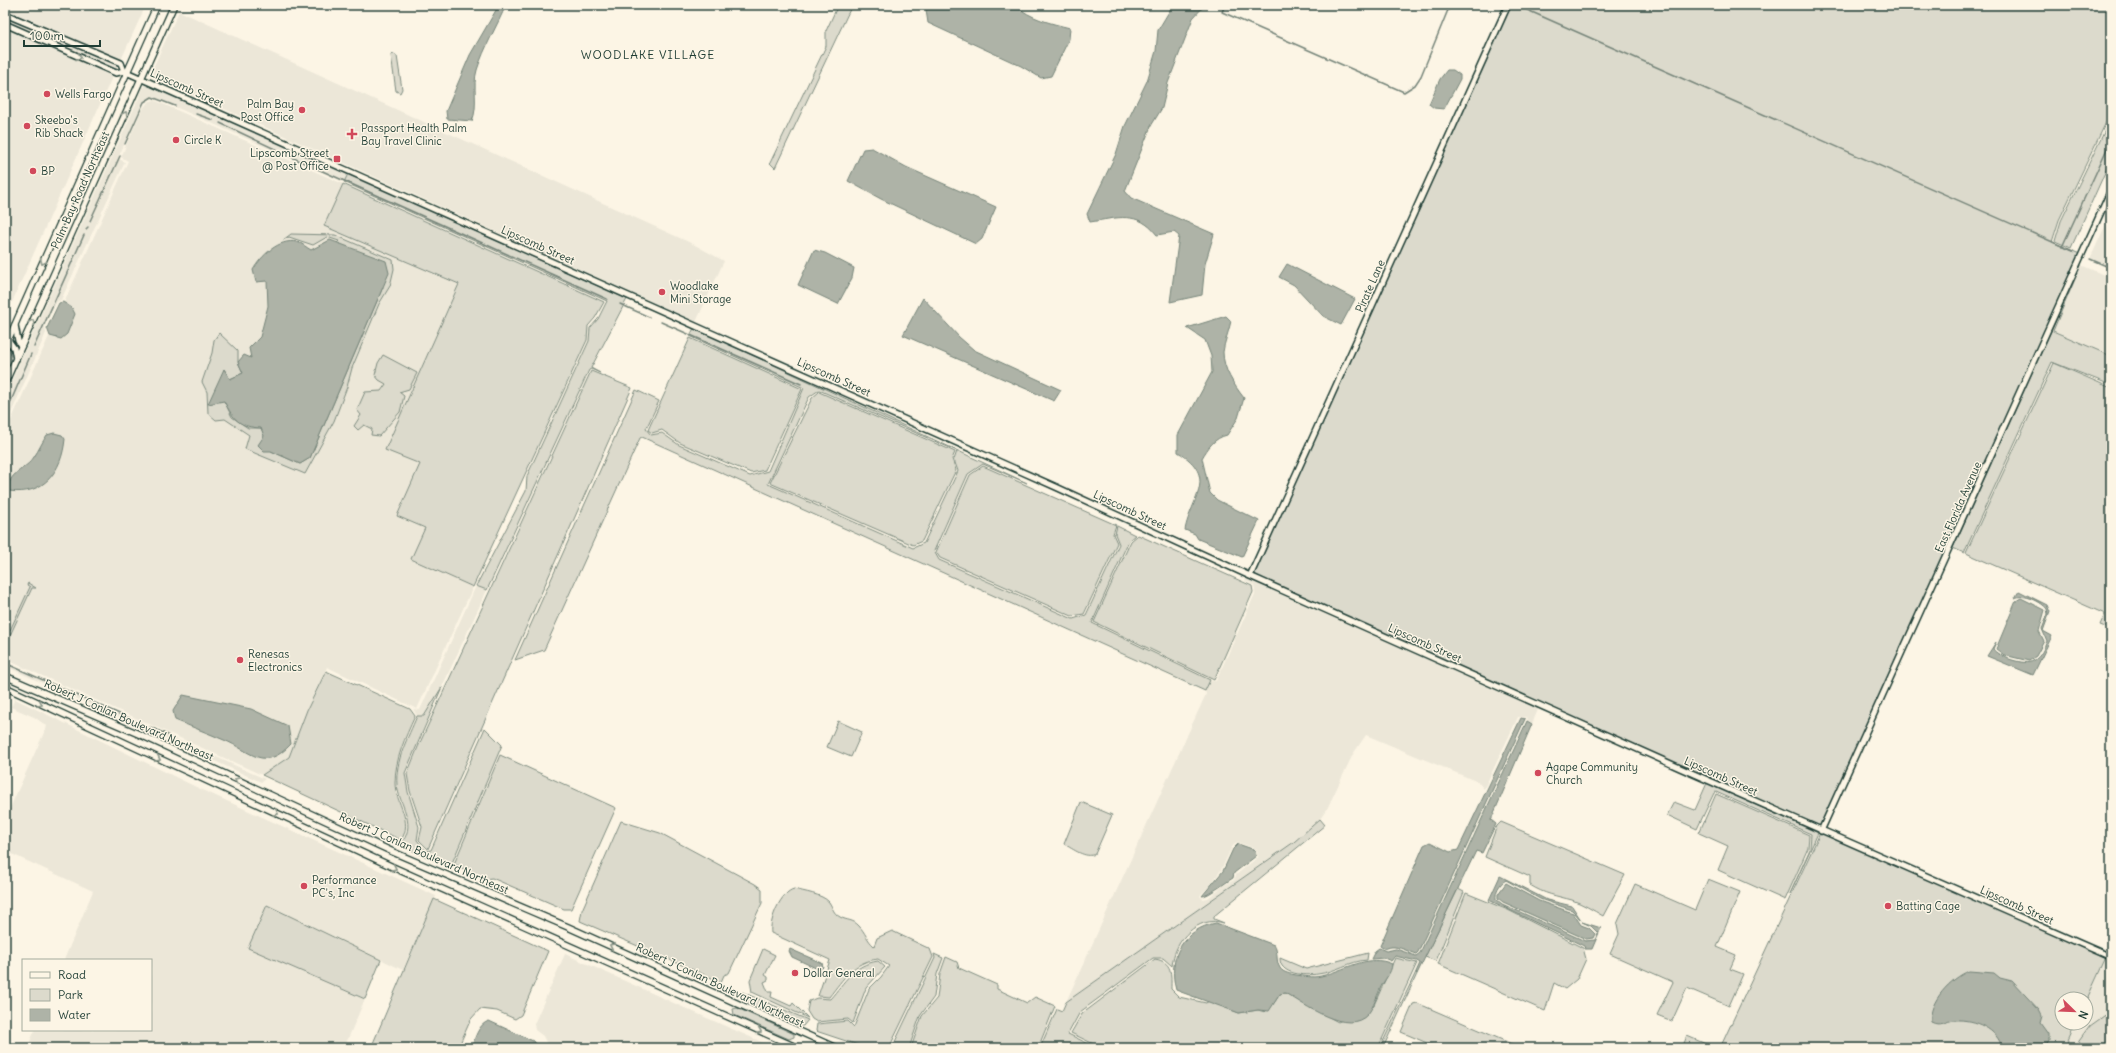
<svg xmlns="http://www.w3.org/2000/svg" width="2116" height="1053" font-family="Delius,sans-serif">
	<rect width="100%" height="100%" fill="#fcf5e5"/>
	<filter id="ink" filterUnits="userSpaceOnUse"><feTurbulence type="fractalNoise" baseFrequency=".025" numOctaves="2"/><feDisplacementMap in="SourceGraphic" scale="8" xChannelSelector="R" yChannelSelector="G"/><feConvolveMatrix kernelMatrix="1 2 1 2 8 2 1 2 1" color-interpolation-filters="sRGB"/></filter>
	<g filter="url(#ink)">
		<path fill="#ece7d8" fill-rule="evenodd" d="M 5,5 L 146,5 L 120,62 L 5,12 Z
			M 179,11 L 693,244 L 724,261 L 696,322 L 156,78 L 152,70 Z
			M 5,17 L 117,66 L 116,70 L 45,40 L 5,21 Z
			M 5,27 L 113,75 L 5,318 L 5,105 L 7,101 L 5,100 Z
			M 145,84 L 348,174 L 344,182 L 155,98 L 146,100 L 140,109 L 119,156 L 119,159 L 125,162 L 61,300 L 57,302 L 46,323 L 45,328 L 46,333 L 5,427 L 5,395 Z
			M 154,100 L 343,184 L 325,226 L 459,284 L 386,450 L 420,464 L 398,516 L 425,528 L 412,559 L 473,587 L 417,709 L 327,667 L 307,710 L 289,757 L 262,775 L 5,659 L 5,434 L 128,161 L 121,157 L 142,110 L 148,102 Z
			M 2111,213 L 2111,268 L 2090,259 Z
			M 2081,265 L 2111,278 L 2111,356 L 2053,331 Z
			M 1247,577 L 1351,621 L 1539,707 L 1532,724 L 1527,721 L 1526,717 L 1518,717 L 1484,789 L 1478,782 L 1366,735 L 1353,754 L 1327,809 L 1320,819 L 1294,842 L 1066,1002 L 1206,694 L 1205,691 L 1209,681 L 1216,681 L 1255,594 L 1254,585 L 1245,581 ZM 1237,842 L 1256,849 L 1258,857 L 1236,875 L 1234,880 L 1224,885 L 1208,898 L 1203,899 L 1200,896 L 1202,893 L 1209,887 L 1221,870 L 1232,847 Z
			M 476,586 L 487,590 L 442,687 L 424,716 L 417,716 L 413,709 L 420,710 Z
			M 5,662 L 265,779 L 261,782 L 5,666 Z
			M 15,699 L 194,786 L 436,896 L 403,970 L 267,905 L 249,948 L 365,999 L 344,1048 L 27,1048 L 35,1030 L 151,1030 L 151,960 L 64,960 L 93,891 L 5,851 L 5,819 L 47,726 L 34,717 L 11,707 Z
			M 565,954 L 707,1018 L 775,1048 L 545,1048 L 547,1044 L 543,1036 L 535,1030 L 534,1024 Z
			M 2107,955 L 2111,957 L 2111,1048 L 2065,1048 L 2076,1023 L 2086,1023 L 2086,1001 Z"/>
		<path fill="#dcdacc" stroke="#7e8c80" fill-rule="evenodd" d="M 838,5 L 852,5 L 775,168 L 770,163 L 826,46 L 826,31 Z
			M 1508,5 L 2111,5 L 2111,112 L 2059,220 L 2052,242 L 2082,255 L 1821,831 L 2107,955 L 2086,1001 L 2086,999 L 2062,999 L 2062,1023 L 2076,1023 L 2065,1048 L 1720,1048 L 1821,831 L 1250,576 Z
			M 394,54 L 397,56 L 402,89 L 400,93 L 396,91 L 391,55 Z
			M 2111,118 L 2111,159 L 2071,248 L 2055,241 L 2061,221 Z
			M 348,174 L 627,299 L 591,368 L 600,373 L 591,369 L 589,370 L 487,590 L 476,586 L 526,491 L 527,476 L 589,341 L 590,328 L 598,319 L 607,301 L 344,182 Z
			M 343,184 L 604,302 L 595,318 L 588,326 L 587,340 L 473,587 L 411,559 L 425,528 L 397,516 L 420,464 L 385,450 L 459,284 L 324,226 Z
			M 291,234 L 335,235 L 393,260 L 394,269 L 390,286 L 379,304 L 352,368 L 347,387 L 334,421 L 305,474 L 245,449 L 249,435 L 225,419 L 216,420 L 208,413 L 207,392 L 202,382 L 212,353 L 214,340 L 219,333 L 238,351 L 238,362 L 243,373 L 230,379 L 224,369 L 224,401 L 232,417 L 248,428 L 261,428 L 271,451 L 300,464 L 310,458 L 383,287 L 329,251 L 339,241 L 327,237 L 313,245 L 289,237 L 283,240 Z
			M 2081,265 L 2053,331 L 2111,356 L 2111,385 L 2052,362 L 1964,553 L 1953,548 Z
			M 694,328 L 1027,483 L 983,464 L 968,474 L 934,551 L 939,560 L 1073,619 L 1086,615 L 1119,544 L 1115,534 L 1117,526 L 1135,535 L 1129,540 L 1092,623 L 1210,680 L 1205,691 L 642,437 L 640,438 L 544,650 L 515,660 L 636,390 L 659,401 L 646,429 L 651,435 L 662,433 L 679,445 L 750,476 L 768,471 L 804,388 L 690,336 ZM 819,390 L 957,451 L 954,460 L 958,471 L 924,543 L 913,548 L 768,484 L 809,397 Z
			M 690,338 L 802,389 L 765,470 L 751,473 L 680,443 L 662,430 L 652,433 L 648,430 Z
			M 383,355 L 417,373 L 409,389 L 399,392 L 404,396 L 400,412 L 379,436 L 371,435 L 372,429 L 364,425 L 358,430 L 354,426 L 361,415 L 357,410 L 365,392 L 381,391 L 386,384 L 379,380 L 375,375 L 378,363 Z
			M 2054,363 L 2111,388 L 2111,629 L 2100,625 L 2105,614 L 1966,553 Z
			M 591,371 L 632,388 L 428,849 L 419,840 L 422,827 L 410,791 L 407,774 L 418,747 Z
			M 819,392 L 955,452 L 952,459 L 956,470 L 922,541 L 913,545 L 770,483 L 812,398 Z
			M 983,466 L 1116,525 L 1113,534 L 1117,543 L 1084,614 L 1072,616 L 940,558 L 936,552 L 970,475 Z
			M 1138,535 L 1252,586 L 1253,592 L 1214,680 L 1094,622 L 1131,541 Z
			M 28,583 L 36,588 L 32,588 L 6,644 L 9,646 L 8,648 L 5,647 L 5,641 L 30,587 L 27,585 Z
			M 326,671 L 410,709 L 415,716 C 405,738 395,759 395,783 C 395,802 414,821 401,840 L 262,775 L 289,757 L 307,710 Z
			M 442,687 L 405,773 L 408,792 L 419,827 L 417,840 L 426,851 L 431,850 L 485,728 L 502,745 L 452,863 L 452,868 L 393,842 L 394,839 L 403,841 C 416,822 399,804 397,785 C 395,760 408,738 417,716 L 424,716 Z
			M 838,721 L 862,732 L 851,757 L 827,747 Z
			M 500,755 L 616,808 L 571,909 L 564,909 L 492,878 L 484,879 L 454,864 Z
			M 1707,783 L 1818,833 L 1790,894 L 1810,849 L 1811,834 L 1716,792 L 1714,793 L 1697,829 L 1667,815 L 1674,802 L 1695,810 Z
			M 1716,794 L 1809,835 L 1808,848 L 1785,900 L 1718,870 L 1728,846 L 1699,833 Z
			M 1081,802 L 1112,815 L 1095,854 C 1086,859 1073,849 1064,844 Z
			M 1320,819 L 1325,825 L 1214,916 L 1214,919 L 1224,923 C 1198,915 1174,940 1172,966 L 1163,958 L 1153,958 L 1080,1012 L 1068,1034 L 1097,1048 L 1040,1048 L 1057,1009 L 1062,1011 L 1066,1002 L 1294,842 Z
			M 621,821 L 660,833 L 755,884 L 762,889 L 762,903 L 729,973 L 724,975 L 721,982 L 580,921 L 582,910 Z
			M 1501,822 L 1625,875 L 1603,916 C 1593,910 1583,904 1572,900 C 1557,896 1544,894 1530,885 L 1530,877 L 1485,857 L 1497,826 Z
			M 1708,879 L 1740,892 L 1717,947 L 1736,955 L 1730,969 L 1743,974 L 1729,1006 L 1687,988 L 1672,1021 L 1657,1015 L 1673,982 L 1610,954 L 1619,934 L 1617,924 L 1635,884 L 1695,910 Z
			M 794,889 C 804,892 822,894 829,902 C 833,908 833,913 840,917 C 847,921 853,919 859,926 C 865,932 867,940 874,946 L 877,938 L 892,931 L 930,949 L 933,957 L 889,1048 L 867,1048 L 816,1031 L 817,1024 L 848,1021 L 854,1027 L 869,989 L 881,977 L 889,966 L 878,959 C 853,962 844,978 829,997 L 818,996 L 830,960 L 771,933 C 769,920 781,892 794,889 Z
			M 1458,889 L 1464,892 L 1436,961 L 1425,957 Z
			M 1466,893 L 1508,910 L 1583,948 L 1586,959 L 1577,979 L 1565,989 L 1554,983 L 1545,1011 L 1438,964 Z
			M 434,899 L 548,951 L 521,1015 L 515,1019 L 497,1011 L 480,1009 L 471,1019 L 458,1048 L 371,1048 Z
			M 267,905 L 381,960 L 365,999 L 248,948 Z
			M 763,949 L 775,955 L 765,975 L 768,977 L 768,980 L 764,982 L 768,992 L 772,992 L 771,997 L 791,1006 L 793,1003 L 808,1018 L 752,992 L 750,980 Z
			M 1368,953 L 1367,960 C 1350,961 1335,972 1318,974 C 1306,976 1279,975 1280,958 L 1306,969 Z
			M 934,954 L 943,958 L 937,974 L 934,997 L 920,1016 L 909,1048 L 892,1048 L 935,958 Z
			M 946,957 L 957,962 L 959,968 L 997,985 L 997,989 L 1027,1003 L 1035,997 L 1055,1006 L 1038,1048 L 911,1048 L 922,1016 L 937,998 L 940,974 Z
			M 1395,958 L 1417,963 L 1378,1048 L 1102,1048 L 1071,1033 L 1082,1014 L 1155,959 C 1173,962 1171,974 1171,989 L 1179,997 L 1206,1003 L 1209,1001 L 1239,1013 L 1258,1010 L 1265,1012 L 1274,1003 L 1280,994 L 1285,993 L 1338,1022 L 1374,1005 Z
			M 878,961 L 885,967 L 866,988 L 853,1023 L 848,1019 L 817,1022 L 812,1019 L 807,1011 L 809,1001 L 817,998 L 830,999 C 845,982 853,965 878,961 Z
			M 1416,972 L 1417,974 L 1383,1048 L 1380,1048 Z
			M 742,992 L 808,1020 L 803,1026 L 793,1024 L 744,1003 L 741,997 Z
			M 1417,1003 L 1521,1048 L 1439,1048 L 1401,1032 L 1413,1004 Z
			M 737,1008 L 794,1034 L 794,1037 L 789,1039 L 734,1015 L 733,1009 Z
			M 2111,1011 L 2111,1048 L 2074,1048 L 2090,1026 Z
			M 1687,1036 L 1713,1047 L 1712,1048 L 1682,1048 Z"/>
		<path fill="#aeb3a7" stroke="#758479" d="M 499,5 L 506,5 C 497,26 484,48 477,70 C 472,86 479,106 472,121 L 447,119 L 446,111 L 470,55 Z
			M 929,5 L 1015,5 C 1031,19 1050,23 1070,28 L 1069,39 L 1051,76 L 1041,78 L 1021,66 L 928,23 L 926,10 Z
			M 1173,5 L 1205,5 L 1193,18 L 1168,83 L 1162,108 L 1151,126 L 1125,191 L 1131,198 L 1214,234 L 1205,264 L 1202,295 L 1170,302 L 1179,236 L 1174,232 L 1157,235 C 1138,210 1117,218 1090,222 L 1087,214 L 1116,154 L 1125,126 L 1147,81 L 1156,51 L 1158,30 Z
			M 1447,70 L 1453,70 L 1460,75 L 1460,79 L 1444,109 L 1434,108 L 1429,104 L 1440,79 Z
			M 872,148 L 906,167 L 996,207 L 982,239 L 976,244 L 881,199 L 848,181 L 863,149 Z
			M 330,240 L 386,261 L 389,273 L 310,458 L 300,464 L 271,451 L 264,451 L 258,445 L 264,436 L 261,428 C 239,427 234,420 224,401 L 208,404 L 224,369 L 230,379 L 243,373 L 238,362 L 244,355 L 251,358 L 249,348 L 260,337 L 268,306 L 267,281 L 256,282 L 253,270 C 261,256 279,238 297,242 C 302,243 307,248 311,250 Z
			M 814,250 L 825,253 L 854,268 L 852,278 L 838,304 L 798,285 Z
			M 1287,264 L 1355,299 L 1341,325 L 1323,316 L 1294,285 L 1279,277 Z
			M 923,298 L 959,337 L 974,350 L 1061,390 L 1054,401 L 903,335 Z
			M 63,302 L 72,308 L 75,314 L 67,334 L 61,339 L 50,336 L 47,328 L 59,303 Z
			M 1226,316 L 1231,321 C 1229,331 1224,343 1223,352 C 1223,369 1234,385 1244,398 L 1238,418 L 1227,435 C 1214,438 1208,448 1202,458 L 1210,493 L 1217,500 L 1259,521 L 1242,557 L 1198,539 L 1195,534 L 1185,530 C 1191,498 1219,477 1178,452 L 1178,435 L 1212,372 L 1211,356 L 1205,340 L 1187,328 Z
			M 54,433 L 62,435 L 65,439 C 62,471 44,496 9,491 C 6,473 26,470 34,457 C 39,450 42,442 47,435 Z
			M 2019,591 L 2047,605 L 2050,612 L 2043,631 L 2052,636 L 2033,675 L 1987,656 L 1996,642 L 1993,649 C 1998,657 2025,666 2033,661 C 2041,657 2044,648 2047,641 L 2042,629 L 2048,614 L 2047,609 C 2042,602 2024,593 2015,598 Z
			M 2021,598 L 2045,610 L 2039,631 L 2044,641 L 2036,656 L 2029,661 L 2004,655 L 1996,649 L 2016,601 Z
			M 183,695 L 251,709 L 288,726 L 291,744 C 264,773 251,751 224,740 C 208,733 192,727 175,720 L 173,711 Z
			M 1521,718 L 1525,719 L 1418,952 L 1416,954 C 1409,952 1399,946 1391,947 C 1386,948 1385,950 1380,946 L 1424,845 L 1430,842 L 1450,852 L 1458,850 Z
			M 1527,721 L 1532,724 L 1491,820 L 1496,824 L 1482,853 L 1476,851 L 1417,974 L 1416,972 L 1420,963 L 1417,961 L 1395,956 L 1391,961 L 1384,958 L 1371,959 L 1375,951 L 1379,948 L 1386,951 L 1396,949 L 1416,956 L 1420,953 Z
			M 1238,844 L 1255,850 L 1256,856 L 1234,873 L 1233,878 C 1226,882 1207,897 1202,896 L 1223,871 L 1233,849 Z
			M 1500,876 L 1547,900 L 1572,906 L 1581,920 L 1572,910 L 1540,899 L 1506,880 C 1499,884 1495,892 1496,899 L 1502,904 L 1585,941 L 1595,940 L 1598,933 L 1591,926 L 1582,922 L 1601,928 L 1592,949 L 1585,949 L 1584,946 L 1489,900 Z
			M 1506,883 L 1539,901 L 1573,913 L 1581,925 L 1589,928 L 1595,934 L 1593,938 L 1586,939 L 1503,902 L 1498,898 L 1498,894 Z
			M 1216,923 L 1274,945 C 1279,952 1275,960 1280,968 C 1283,973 1291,974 1296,975 C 1304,976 1313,978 1321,976 C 1343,971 1369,953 1392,964 C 1392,973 1383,981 1380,989 C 1376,998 1374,1006 1368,1014 C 1348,1037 1304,1004 1285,993 L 1280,994 L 1269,1011 L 1258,1010 L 1239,1013 L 1181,992 L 1176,990 C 1167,958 1183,929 1216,923 Z
			M 790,949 L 822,963 L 823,967 L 820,970 L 792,957 L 789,951 Z
			M 1969,971 L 1994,973 L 2000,978 L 2012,981 L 2039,1010 L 2042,1016 L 2040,1023 L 2048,1034 L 2048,1041 L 2044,1048 L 2002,1048 C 1998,1029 1974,1019 1955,1020 C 1945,1021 1941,1027 1931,1022 C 1928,1002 1951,978 1969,971 Z
			M 489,1021 L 533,1041 L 535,1044 L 534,1048 L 471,1048 C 475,1039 478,1024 489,1021 Z"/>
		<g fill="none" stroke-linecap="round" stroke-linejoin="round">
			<path stroke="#758479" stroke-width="1.5" d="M 1225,5 L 1222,12 L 1404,92 L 1415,85 L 1421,76 L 1450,5
				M 1525,9 L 2073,251
				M 196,114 L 213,120
				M 220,123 L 277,150
				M 125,144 L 144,102 L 152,97 L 175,106
				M 289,156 L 607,299
				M 90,221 L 120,156
				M 86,229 L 88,227
				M 2062,247 L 2111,140
				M 2090,259 L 2111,268
				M 620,304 L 649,317
				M 661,322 L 801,384
				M 34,347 L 84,235
				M 5,415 L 31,354
				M 5,663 L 142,724
				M 150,727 L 168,735"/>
			<g stroke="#1f3d34" stroke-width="8">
				<path id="tertiary" d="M 5,14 L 121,63 L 124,71
					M 5,24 L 116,73 L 124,71 L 221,114 L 1056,487 L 1250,576 L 1680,768 L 2111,957
					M 15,325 L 18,341 L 21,346
					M 8,340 L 14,348 L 16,359
					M 1250,576 L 1508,5
					M 1821,831 L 2111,190"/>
			</g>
			<g stroke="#1f3d34" stroke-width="8">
				<path id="secondary" d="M 5,347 L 157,5
					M 5,383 L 174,5
					M 5,676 L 141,735 L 393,852 L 568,927 L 836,1048
					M 5,687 L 395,868 L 798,1048"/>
			</g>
			<use href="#tertiary" stroke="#fcf5e5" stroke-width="5"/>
			<use href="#secondary" stroke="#fcf5e5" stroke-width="5.5"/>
		</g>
		<defs><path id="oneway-chevron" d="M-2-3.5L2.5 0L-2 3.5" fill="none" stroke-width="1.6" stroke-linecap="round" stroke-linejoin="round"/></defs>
		<g stroke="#8e998c">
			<use href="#oneway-chevron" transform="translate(79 57) rotate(23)"/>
			<use href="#oneway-chevron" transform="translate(125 114) rotate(-66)"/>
			<use href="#oneway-chevron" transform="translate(43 262) rotate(114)"/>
			<use href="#oneway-chevron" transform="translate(32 322) rotate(-66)"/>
			<use href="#oneway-chevron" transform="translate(40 704) rotate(25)"/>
			<use href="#oneway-chevron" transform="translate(158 759) rotate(25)"/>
			<use href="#oneway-chevron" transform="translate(237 780) rotate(-155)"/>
			<use href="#oneway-chevron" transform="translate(276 813) rotate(25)"/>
			<use href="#oneway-chevron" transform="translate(394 868) rotate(24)"/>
			<use href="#oneway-chevron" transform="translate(612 946) rotate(-156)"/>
			<use href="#oneway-chevron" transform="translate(759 1031) rotate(23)"/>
		</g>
	</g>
	<g fill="#d1495b" stroke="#fcf5e5" stroke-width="1.5">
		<circle cx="47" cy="94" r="4"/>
		<circle cx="302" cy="110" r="4"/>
		<circle cx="27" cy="126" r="4"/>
		<path d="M350 128h4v4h4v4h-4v4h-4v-4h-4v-4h4z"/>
		<circle cx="176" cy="140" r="4"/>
		<rect x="333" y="155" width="8" height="8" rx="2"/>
		<circle cx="33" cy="171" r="4"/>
		<circle cx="662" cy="292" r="4"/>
		<circle cx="240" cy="660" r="4"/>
		<circle cx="1538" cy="773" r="4"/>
		<circle cx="304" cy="886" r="4"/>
		<circle cx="1888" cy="906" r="4"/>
		<circle cx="795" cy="973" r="4"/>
	</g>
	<g text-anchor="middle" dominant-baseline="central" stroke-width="3" stroke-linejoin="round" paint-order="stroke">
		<g font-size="11" fill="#1f3d34" stroke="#fcf5e5">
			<text transform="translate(187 88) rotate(24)">Lipscomb Street</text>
			<text transform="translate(80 190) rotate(-66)">Palm Bay Road Northeast</text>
			<text transform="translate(538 245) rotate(24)">Lipscomb Street</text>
			<text transform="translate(1370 286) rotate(-66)">Pirate Lane</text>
			<text transform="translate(834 377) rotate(24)">Lipscomb Street</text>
			<text transform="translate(1958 507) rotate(-66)">East Florida Avenue</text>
			<text transform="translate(1130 510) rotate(25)">Lipscomb Street</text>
			<text transform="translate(1425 643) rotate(24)">Lipscomb Street</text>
			<text transform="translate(129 720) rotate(24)">Robert J Conlan Boulevard Northeast</text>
			<text transform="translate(1721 776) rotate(24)">Lipscomb Street</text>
			<text transform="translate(424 853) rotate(24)">Robert J Conlan Boulevard Northeast</text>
			<text transform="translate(2017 905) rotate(24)">Lipscomb Street</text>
			<text transform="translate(720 985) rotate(25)">Robert J Conlan Boulevard Northeast</text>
		</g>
		<g font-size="11" fill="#1f3d34" stroke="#fcf5e5" text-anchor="start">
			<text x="55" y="94">Wells Fargo</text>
			<text x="294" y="104" text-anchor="end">Palm Bay<tspan x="294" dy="13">Post Office</tspan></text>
			<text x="35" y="120">Skeebo's<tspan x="35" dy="13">Rib Shack</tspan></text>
			<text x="361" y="128">Passport Health Palm<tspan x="361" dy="13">Bay Travel Clinic</tspan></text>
			<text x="184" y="140">Circle K</text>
			<text x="329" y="153" text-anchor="end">Lipscomb Street<tspan x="329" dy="13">@ Post Office</tspan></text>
			<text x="41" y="171">BP</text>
			<text x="670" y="286">Woodlake<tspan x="670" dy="13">Mini Storage</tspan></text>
			<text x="248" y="654">Renesas<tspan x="248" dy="13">Electronics</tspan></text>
			<text x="1546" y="767">Agape Community<tspan x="1546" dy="13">Church</tspan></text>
			<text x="312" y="880">Performance<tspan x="312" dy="13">PC's, Inc</tspan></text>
			<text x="1896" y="906">Batting Cage</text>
			<text x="803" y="973">Dollar General</text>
		</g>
		<g font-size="12" letter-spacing="1" fill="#1f3d34" stroke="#fcf5e5">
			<text x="648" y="54">WOODLAKE VILLAGE</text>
		</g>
	</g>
	<rect width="2116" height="1053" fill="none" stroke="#fcf5e5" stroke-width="20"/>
	<rect x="10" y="10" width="2096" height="1033" fill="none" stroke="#1f3d34" stroke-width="1.5" filter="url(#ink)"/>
	<rect x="22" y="959" width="130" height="72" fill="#fcf5e5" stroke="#a4ab9e"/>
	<rect x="30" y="972" width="20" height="6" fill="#fcf5e5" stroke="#a4ab9e"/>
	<text x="58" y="979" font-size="12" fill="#1f3d34">Road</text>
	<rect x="30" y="989" width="20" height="12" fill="#dcdacc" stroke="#a4ab9e"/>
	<text x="58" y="999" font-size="12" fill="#1f3d34">Park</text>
	<rect x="30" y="1009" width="20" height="12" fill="#aeb3a7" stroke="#a4ab9e"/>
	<text x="58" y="1019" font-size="12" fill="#1f3d34">Water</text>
	<g transform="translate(2074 1011) rotate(113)"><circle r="19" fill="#fcf5e5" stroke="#a4ab9e"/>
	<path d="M0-3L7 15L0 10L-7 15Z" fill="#d1495b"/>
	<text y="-6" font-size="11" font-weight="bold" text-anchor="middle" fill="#1f3d34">N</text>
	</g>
	<path d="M24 40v6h76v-6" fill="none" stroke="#1f3d34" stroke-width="2"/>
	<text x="30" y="40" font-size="12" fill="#1f3d34" stroke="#fcf5e5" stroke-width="3" paint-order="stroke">100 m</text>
</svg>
